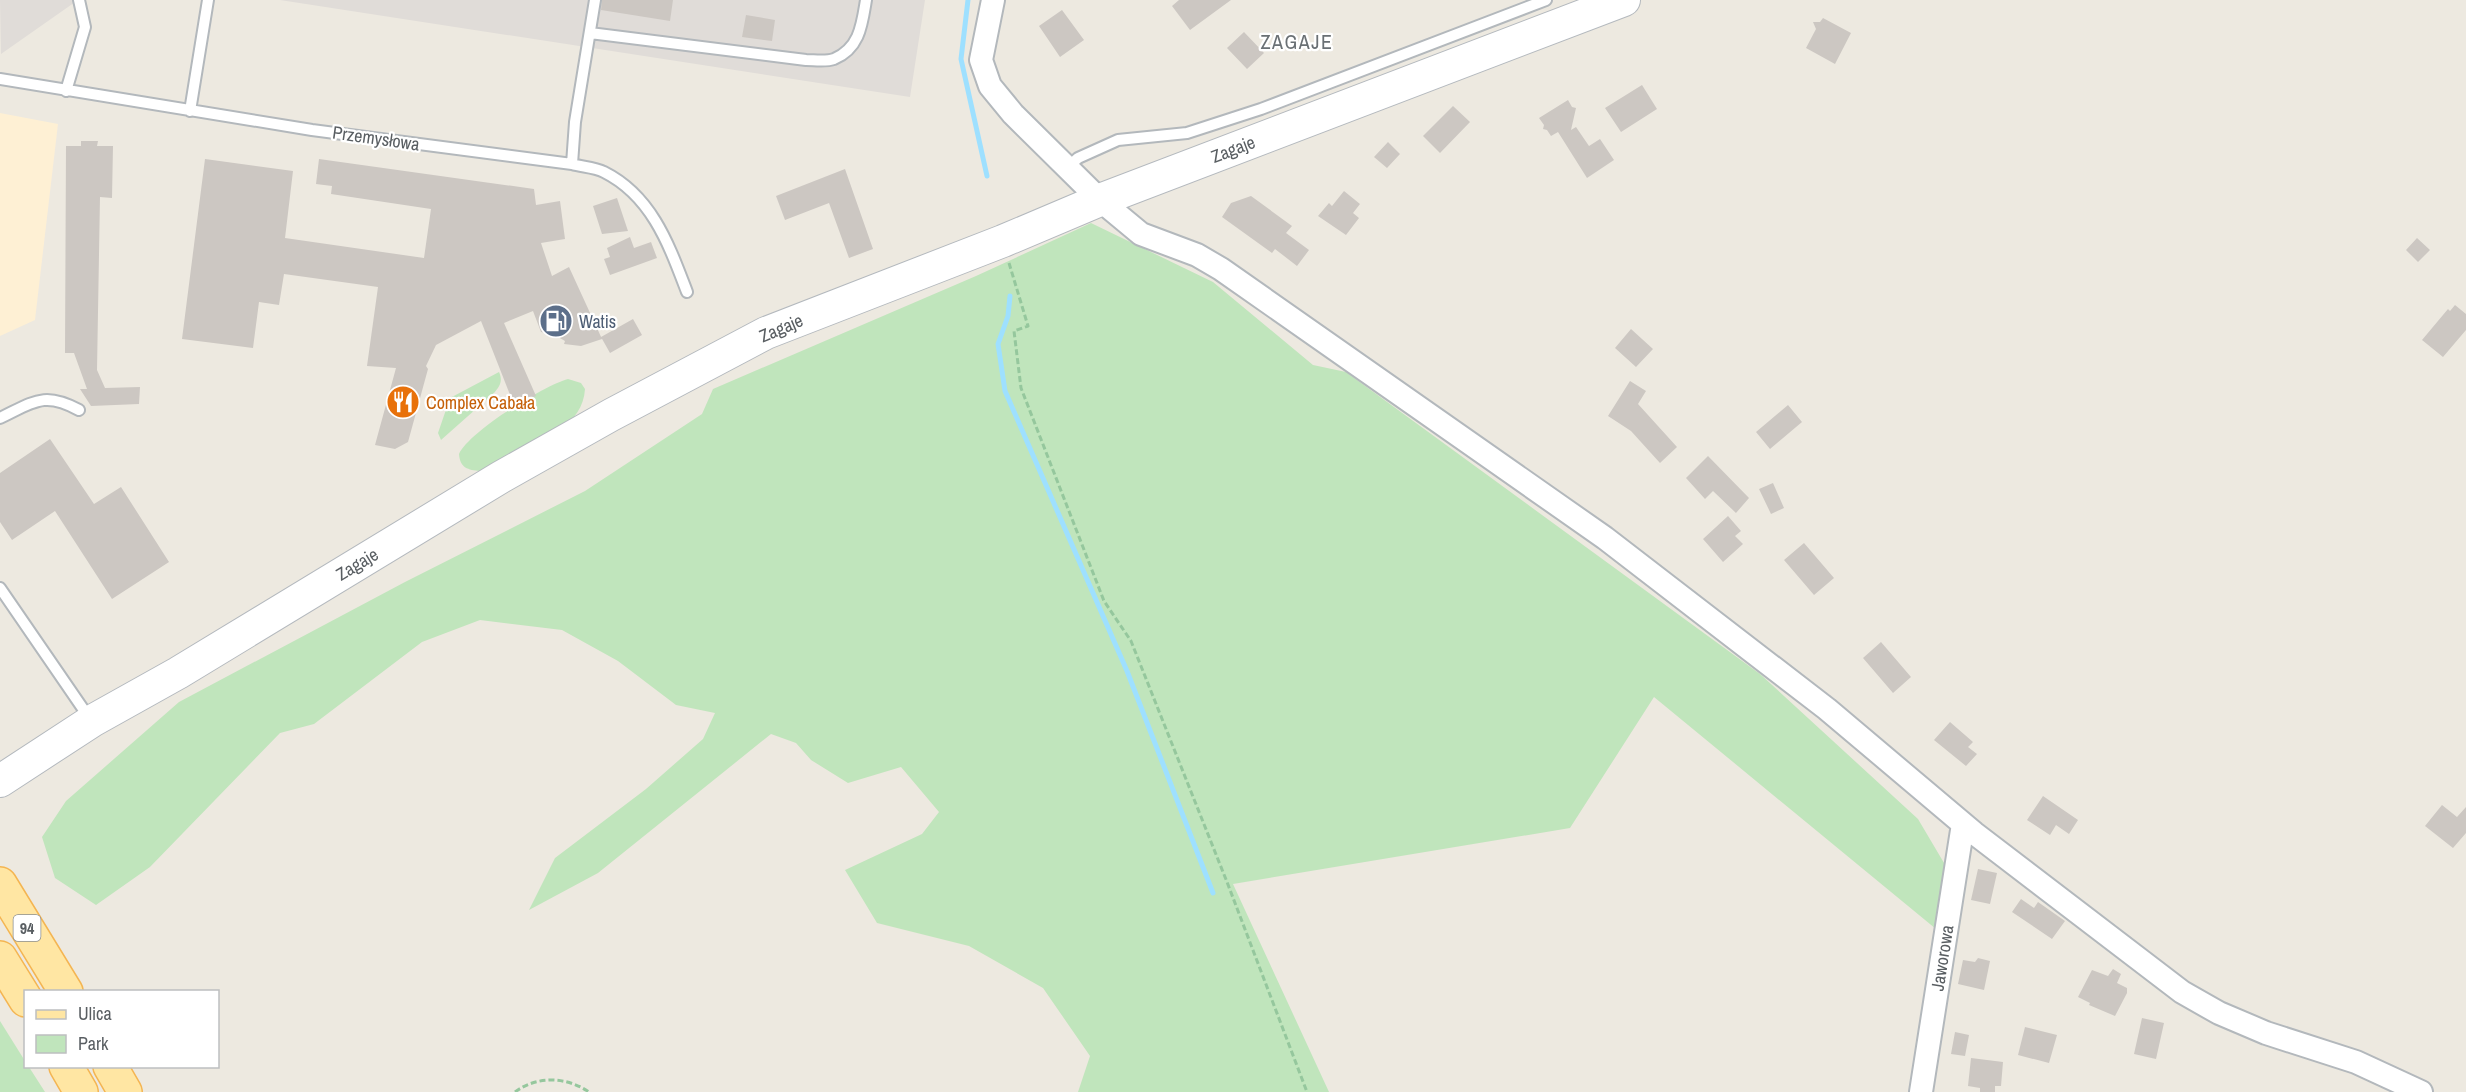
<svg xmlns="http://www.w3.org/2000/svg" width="2466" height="1092" font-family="'Archivo Narrow',sans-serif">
	<rect width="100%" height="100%" fill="#ede9e0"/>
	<path fill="#fef0d4" d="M 0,113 L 58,124 L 35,320 L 0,336 Z"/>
	<path fill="#e0dcd8" d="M 0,0 L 78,0 L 1,54 Z
		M 280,0 L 925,0 L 910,97 Z"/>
	<path fill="#c0e5bc" d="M 1091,223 L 1213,282 L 1313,365 L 1346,372 L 1760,674 L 1918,819 L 1947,868 L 1936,929 L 1654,697 L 1570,828 L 1233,884 L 1329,1092 L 1078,1092 L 1090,1056 L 1043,988 L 969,946 L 877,923 L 845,870 L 922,834 L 939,812 L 901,767 L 848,783 L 811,760 L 796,743 L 771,734 L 598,873 L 529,910 L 555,858 L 646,789 L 703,739 L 715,713 L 676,705 L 618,661 L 562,630 L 480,620 L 422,642 L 314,724 L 280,733 L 150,867 L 96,905 L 55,878 L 42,837 L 66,801 L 179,702 L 405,582 L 585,491 L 702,414 L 713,389 L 976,276 Z
		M 499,372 C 503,381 500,386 494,393 L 441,440 L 438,433 L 450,398 Z
		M 568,379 L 581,383 L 585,389 C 584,407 574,420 559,430 L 480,471 C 468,470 460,468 459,454 C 470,431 543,386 568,379 Z
		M 0,1021 L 25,1061 L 26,1066 L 29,1067 L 45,1092 L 0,1092 Z"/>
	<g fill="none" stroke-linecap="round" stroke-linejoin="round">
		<path stroke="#9ee0ff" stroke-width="5" d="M 968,0 L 961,59 L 987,176
			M 1010,296 L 1008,316 L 998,344 L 1005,391 L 1127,671 L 1213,893"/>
	</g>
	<path fill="#ccc7c2" d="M 602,0 L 673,0 L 670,21 L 601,10 Z
		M 1179,0 L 1231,0 L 1190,30 L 1172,6 Z
		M 1062,10 L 1084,40 L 1060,57 L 1039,26 Z
		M 746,15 L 775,20 L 772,41 L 742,37 Z
		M 1823,18 L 1851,33 L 1835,64 L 1806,48 L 1816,29 L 1813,22 L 1820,22 Z
		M 1244,32 L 1264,53 L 1247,69 L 1227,48 Z
		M 1642,85 L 1657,109 L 1621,132 L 1605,108 Z
		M 1568,100 L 1572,107 L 1576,108 L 1571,130 L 1576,127 L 1589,146 L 1600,139 L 1614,160 L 1587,178 L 1558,132 L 1551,136 L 1547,130 L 1543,129 L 1544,125 L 1539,118 Z
		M 1453,106 L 1470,122 L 1440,153 L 1423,136 Z
		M 81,141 L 98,141 L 97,146 L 113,146 L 112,198 L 100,197 L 97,370 L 105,388 L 140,387 L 139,404 L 91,406 L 80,389 L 87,389 L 74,353 L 65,353 L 66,146 L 81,146 Z
		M 1388,142 L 1400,154 L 1387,168 L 1374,157 Z
		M 205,159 L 293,171 L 285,238 L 424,258 L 431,209 L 331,194 L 332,186 L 316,184 L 319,159 L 534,189 L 536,205 L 560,201 L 565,239 L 541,243 L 552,276 L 569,267 L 602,339 L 581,346 L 564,344 L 565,341 L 553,334 L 541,332 L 533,311 L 504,323 L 536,396 L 514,405 L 481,321 L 436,345 L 426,366 L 428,369 L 408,442 L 395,449 L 375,445 L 396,368 L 367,366 L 378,287 L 284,274 L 279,305 L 259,302 L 253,348 L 182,339 Z
		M 845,169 L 873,249 L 849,258 L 829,203 L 785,220 L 776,196 Z
		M 1344,191 L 1360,204 L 1353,213 L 1359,218 L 1346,235 L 1318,216 L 1329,203 L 1332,206 Z
		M 1251,196 L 1292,226 L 1286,233 L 1309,250 L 1297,266 L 1275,249 L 1272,253 L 1222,217 L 1231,203 Z
		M 617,198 L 628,231 L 602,234 L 593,206 Z
		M 630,237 L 634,248 L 651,242 L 657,258 L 610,275 L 604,259 L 610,257 L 607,248 Z
		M 2417,238 L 2430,250 L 2418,262 L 2406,250 Z
		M 2455,305 L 2466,314 L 2466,330 L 2443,357 L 2422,340 L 2448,309 L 2450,311 Z
		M 633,319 L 642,335 L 610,353 L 601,337 Z
		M 1631,329 L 1653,349 L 1636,367 L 1615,348 Z
		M 1630,381 L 1646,391 L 1638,404 L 1677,447 L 1660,463 L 1631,431 L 1608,416 Z
		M 1788,405 L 1802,422 L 1770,449 L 1756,432 Z
		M 50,439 L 94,504 L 121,487 L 169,562 L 112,599 L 55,511 L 12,540 L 0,522 L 0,473 Z
		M 1708,456 L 1749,498 L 1736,513 L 1713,491 L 1705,499 L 1686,478 Z
		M 1773,483 L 1784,508 L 1771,514 L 1759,489 Z
		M 1728,516 L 1741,531 L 1735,536 L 1743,544 L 1723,562 L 1703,539 Z
		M 1804,543 L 1834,578 L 1814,595 L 1784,560 Z
		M 1881,642 L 1911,677 L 1893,693 L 1863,658 Z
		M 1950,722 L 1973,742 L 1968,747 L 1977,754 L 1966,766 L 1934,740 Z
		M 2043,796 L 2078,820 L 2069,834 L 2056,825 L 2050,835 L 2027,820 Z
		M 2442,805 L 2457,817 L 2466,807 L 2466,833 L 2453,848 L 2425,826 Z
		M 1978,869 L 1997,873 L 1990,904 L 1971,900 Z
		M 2021,899 L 2034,908 L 2038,902 L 2065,921 L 2052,939 L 2012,912 Z
		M 1978,958 L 1990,961 L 1984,990 L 1958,984 L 1963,960 L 1975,962 Z
		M 2113,969 L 2121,974 L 2117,983 L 2127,988 L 2127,993 L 2115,1016 L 2089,1005 L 2090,1003 L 2078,997 L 2092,970 L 2108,976 Z
		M 2142,1018 L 2164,1023 L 2156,1059 L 2134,1054 Z
		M 2025,1027 L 2057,1035 L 2049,1063 L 2018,1055 Z
		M 1955,1032 L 1969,1035 L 1965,1056 L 1951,1054 Z
		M 1971,1058 L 2003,1062 L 2001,1086 L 1995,1086 L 1995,1092 L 1980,1092 L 1980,1088 L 1968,1086 Z"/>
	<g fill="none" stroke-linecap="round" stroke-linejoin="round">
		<g stroke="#b3b8bc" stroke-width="14">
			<path id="service" d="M 590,33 L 806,60 C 814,60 826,62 834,59 C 860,48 862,24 866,0
				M 0,79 L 312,130 L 572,164 C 582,167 594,167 604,172 C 652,196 669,245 687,292
				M 66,91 L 85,27 L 79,0
				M 190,111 L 208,0
				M 572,164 L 575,122 L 595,0
				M 1067,168 L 1078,158 L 1118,140 L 1187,133 L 1261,109 L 1546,0
				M 0,418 C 34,402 44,391 79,410
				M 0,588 L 90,719"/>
		</g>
		<g stroke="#b3b8bc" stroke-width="26">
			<path id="minor" d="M 993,0 L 981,60 L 990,86 L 1013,114 L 1100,200 L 1141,234 L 1197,255 L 1221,269 L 1605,538 L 1827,709 L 1974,833 L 2182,992 L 2219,1013 L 2266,1033 L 2356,1062 L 2421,1092
				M 1921,1092 L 1963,824"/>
		</g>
		<g stroke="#b4b9be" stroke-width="34">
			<path id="secondary" d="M 0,781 L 92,721 L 178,673 L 501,477 L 611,415 L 766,333 L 1003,241 L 1100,200 L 1624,0"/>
		</g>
		<g stroke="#f4b552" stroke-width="36">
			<path id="primary" d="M 0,884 L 66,992
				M 0,958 L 26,1000
				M 66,1066 L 81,1092
				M 110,1066 L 125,1092"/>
		</g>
		<path stroke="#95c79d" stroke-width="3" stroke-dasharray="6 3" stroke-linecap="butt" d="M 1009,263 L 1028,326 L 1014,331 L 1021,388 L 1104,601 L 1131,641 L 1227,882 L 1307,1092
			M 515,1092 C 538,1075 567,1077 589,1092"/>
		<use href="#service" stroke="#fff" stroke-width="10"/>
		<use href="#minor" stroke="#fff" stroke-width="22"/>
		<use href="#secondary" stroke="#fff" stroke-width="32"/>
		<use href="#primary" stroke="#ffe6a3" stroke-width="33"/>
	</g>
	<defs>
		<g id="fuel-disc" transform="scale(1.725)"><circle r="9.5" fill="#5c6f8a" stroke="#fff"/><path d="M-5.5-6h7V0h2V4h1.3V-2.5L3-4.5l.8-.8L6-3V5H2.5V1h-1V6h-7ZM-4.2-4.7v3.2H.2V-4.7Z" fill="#fff"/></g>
		<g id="restaurant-disc" transform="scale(1.725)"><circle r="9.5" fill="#e8710a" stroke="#fff"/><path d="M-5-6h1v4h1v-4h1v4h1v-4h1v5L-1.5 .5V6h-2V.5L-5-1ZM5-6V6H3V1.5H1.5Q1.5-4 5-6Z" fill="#fff"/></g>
	</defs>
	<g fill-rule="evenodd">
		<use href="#fuel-disc" x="556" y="321"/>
		<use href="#restaurant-disc" x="403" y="402"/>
	</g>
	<g text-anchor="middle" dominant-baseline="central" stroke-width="4.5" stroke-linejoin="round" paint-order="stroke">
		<rect fill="#fff" stroke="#8b8e91" stroke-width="1.5" x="13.5" y="915" width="27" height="26" rx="4.5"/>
		<g font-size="16" font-weight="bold" fill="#595e62">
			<text x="27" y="928">94</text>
		</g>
		<g font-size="18" fill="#595e62" stroke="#fff">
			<text transform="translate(376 138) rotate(8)">Przemysłowa</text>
			<text transform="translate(1233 149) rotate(-21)">Zagaje</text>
			<text transform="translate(781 328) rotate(-23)">Zagaje</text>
			<text transform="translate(357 564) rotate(-31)">Zagaje</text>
			<text transform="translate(1942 958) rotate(-81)">Jaworowa</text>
		</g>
		<g font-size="18" fill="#4e5e75" stroke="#fff" text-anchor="start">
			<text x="579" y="321">Watis</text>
		</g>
		<g font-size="18" fill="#c56008" stroke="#fff" text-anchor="start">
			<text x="426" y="402">Complex Cabała</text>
		</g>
		<g font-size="20" letter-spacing="1.5" fill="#6a7074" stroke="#fff">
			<text x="1297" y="41">ZAGAJE</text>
		</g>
	</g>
	<rect x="24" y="990" width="195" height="78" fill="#ffffff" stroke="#bdbfc0" stroke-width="1.5"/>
	<rect x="36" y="1010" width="30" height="9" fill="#ffe6a3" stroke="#bdbfc0" stroke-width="1.5"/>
	<text x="78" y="1020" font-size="18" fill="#595e62">Ulica</text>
	<rect x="36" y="1035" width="30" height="18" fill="#c0e5bc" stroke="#bdbfc0" stroke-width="1.5"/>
	<text x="78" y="1050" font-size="18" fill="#595e62">Park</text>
</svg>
